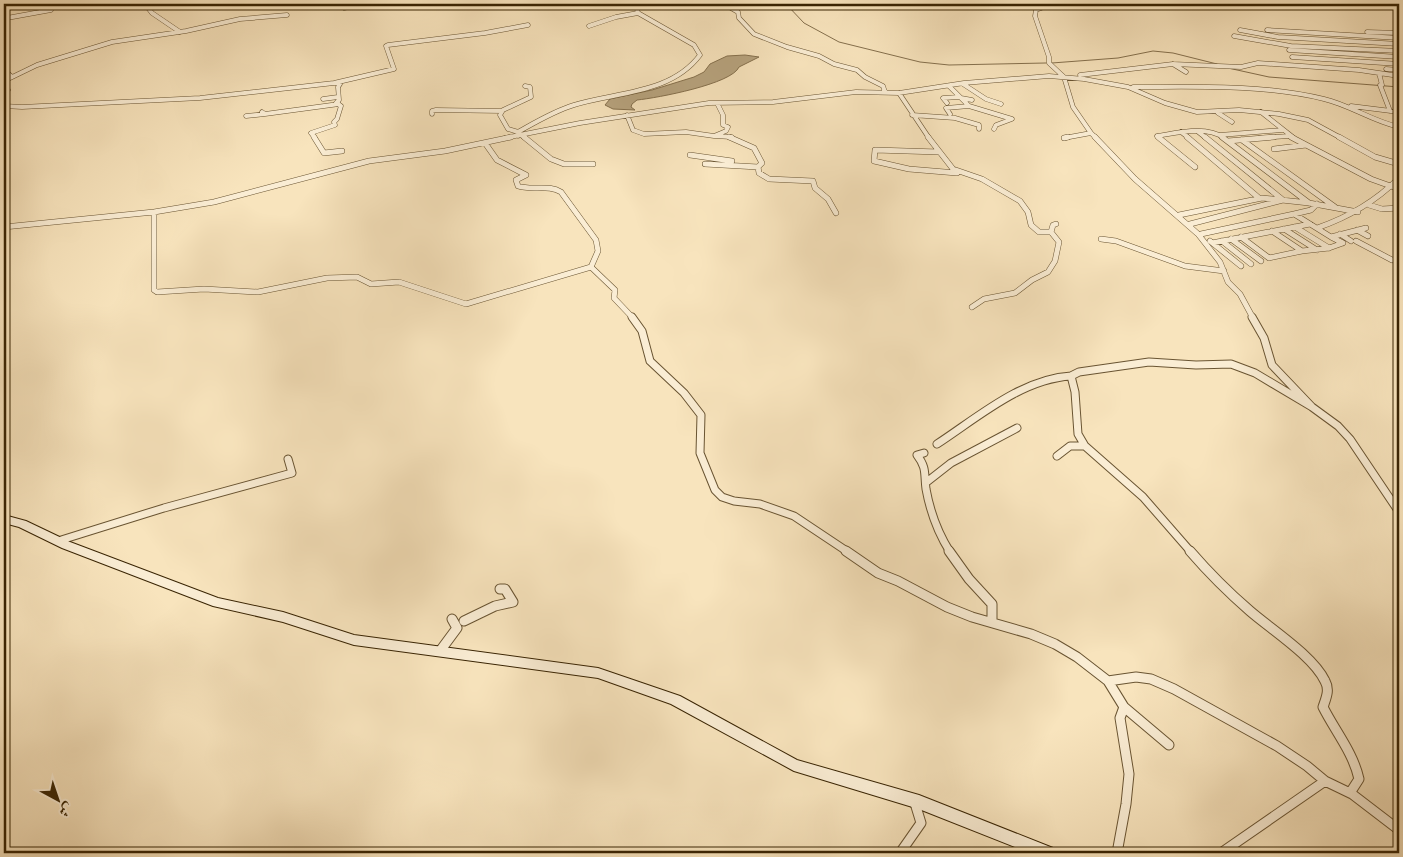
<svg xmlns="http://www.w3.org/2000/svg" width="1403" height="857" font-family="Alegreya,Amiri,serif">
	<rect width="100%" height="100%" fill="#f8e4bd"/>
	<filter id="stains"><feTurbulence type="fractalNoise" baseFrequency=".004" numOctaves="4"/><feColorMatrix values="0 0 0 0 .2 0 0 0 0 .09 0 0 0 0 .02 0 0 0 .5 -.17"/></filter>
	<radialGradient id="worn" r=".72"><stop offset=".6" stop-color="#630" stop-opacity="0"/><stop offset="1" stop-color="#630" stop-opacity=".3"/></radialGradient>
	<path fill="#b7a37e" stroke="#85704d" d="M 745,55 L 759,57 L 739,67 C 732,84 657,98 637,100 L 632,104 L 631,107 L 635,110 L 613,109 L 605,105 L 610,99 L 652,90 L 694,77 L 704,72 L 710,64 L 727,56 Z"/>
	<g fill="none" stroke-linecap="round" stroke-linejoin="round">
		<path stroke="#85704d" stroke-width="1" d="M 786,4 L 804,23 L 839,42 L 920,62 L 949,65 L 1046,63
			M 1052,63 L 1118,58 L 1153,51 L 1173,53 L 1217,64
			M 1228,68 L 1269,77 L 1399,87"/>
		<g stroke="#695432" stroke-width="5">
			<path id="street-far3" d="M 145,4 L 152,13 L 180,32
				M 345,4 L 344,8 L 364,4
				M 724,4 L 738,12 L 739,18 L 754,34 L 787,47 L 819,56 L 834,64 L 857,70 L 865,77 L 883,86 L 885,92
				M 1052,4 L 1036,10 L 1035,16 L 1049,57 L 1049,63 L 1064,77 L 1073,107 L 1091,133
				M 1085,4 L 1091,4
				M 1214,4 L 1232,7
				M 638,13 L 636,5 L 640,4
				M 4,15 L 7,18 L 51,10
				M 1240,30 L 1278,37 L 1399,44
				M 1267,30 L 1399,38
				M 1367,32 L 1399,33
				M 1234,36 L 1291,46 L 1399,51
				M 1289,50 L 1399,57
				M 1292,57 L 1399,64
				M 1173,64 L 1186,72
				M 1386,69 L 1399,70
				M 4,70 L 12,77
				M 1379,73 L 1382,85 L 1380,85 L 1390,111
				M 1080,75 L 1173,64 L 1241,67 L 1258,63 L 1359,70 L 1399,76
				M 4,81 L 37,65 L 112,42 L 186,31 L 240,19 L 287,15
				M 963,84 L 986,99 L 1001,104
				M 949,86 L 961,98 L 972,100
				M 1133,87 C 1196,87 1262,84 1324,99 C 1350,105 1372,121 1399,127
				M 4,93 L 8,90
				M 899,93 L 929,138
				M 323,99 L 338,97
				M 717,103 L 723,115 L 723,125 L 728,127 L 726,131 L 714,136 L 732,137
				M 947,103 L 943,98 L 959,97
				M 4,106 L 22,107 L 200,98 L 334,83 L 394,69 L 386,46 L 388,45 L 485,33 L 528,25
				M 969,106 L 1012,119 L 996,125 L 994,129
				M 1351,106 L 1399,112
				M 262,112 L 265,114 L 339,104
				M 1261,112 L 1294,138
				M 1218,113 L 1232,122
				M 432,114 L 432,111 L 436,110 L 502,111
				M 950,114 L 946,108 L 969,106 L 961,98
				M 627,115 L 633,130 L 644,134 L 686,132 L 714,136
				M 912,115 L 955,118 L 979,125 L 979,129
				M 246,116 L 265,114
				M 1197,131 L 1206,138
				M 518,132 L 508,129 L 500,115 L 503,110 L 531,97 L 530,87 L 525,86
				M 1181,132 L 1189,138
				M 521,135 L 525,138
				M 1220,135 L 1282,130
				M 518,136 L 518,132 C 536,122 554,111 574,105 C 616,92 671,94 700,55 L 694,45 L 638,13 L 616,17 L 589,26
				M 729,137 L 732,138
				M 315,138 L 311,133 L 335,125 L 334,122 L 337,119 L 341,106 L 336,103 L 339,100 L 338,87 L 340,84 L 336,83
				M 505,138 L 580,123 L 709,103 L 773,102 L 856,92 L 899,93 L 964,83 L 1049,76 L 1084,79 L 1128,87 L 1165,103 L 1197,112 L 1239,110 L 1279,114 L 1308,120 L 1341,138
				M 1064,138 L 1091,133 L 1096,138
				M 1160,138 L 1157,136 C 1177,133 1206,125 1224,138
				M 1259,138 L 1289,136"/>
		</g>
		<g stroke="#695432" stroke-width="6">
			<path id="street-far2" d="M 314,137 L 324,153 L 342,151
				M 524,137 L 551,159 L 564,164 L 593,164
				M 928,137 L 953,169 L 982,179 L 1020,201 L 1028,212 L 1031,225 L 1039,232 L 1051,232 L 1059,242 L 1055,261 L 1048,272 L 1032,280 L 1015,293 L 984,299 L 972,307
				M 1095,137 L 1135,179 L 1198,234 L 1220,262 L 1228,282 L 1240,294 L 1253,318
				M 1158,137 L 1195,167
				M 1187,137 L 1259,198
				M 1222,137 L 1309,203
				M 1291,137 L 1371,179 L 1399,189
				M 1339,137 L 1375,157 L 1399,164
				M 1064,138 L 1068,137
				M 1242,140 L 1335,207
				M 1228,141 L 1274,137
				M 485,143 L 497,160 L 526,175 L 516,180 L 518,186 C 532,191 549,184 561,192 L 596,240 L 598,251 L 591,267
				M 1274,149 L 1306,145
				M 939,152 L 875,150 L 874,161 L 909,169 L 957,173
				M 690,155 L 732,161 L 730,164
				M 705,164 L 758,167 L 762,163 L 754,148 L 729,137
				M 758,167 L 759,173 L 769,179 L 813,181 L 815,188 L 828,199 L 836,213
				M 1369,205 L 1382,209 L 1399,208
				M 154,212 L 154,290 L 157,292 L 204,289 L 258,292 L 327,278 L 357,277 L 371,284 L 399,282 L 466,304 L 591,267
				M 1294,214 L 1311,210 L 1317,204
				M 1179,215 L 1262,198 L 1309,203 L 1358,212
				M 1190,224 L 1283,200 L 1205,137
				M 4,227 L 154,212 L 214,202 L 369,161 L 445,151 L 511,137
				M 1295,227 L 1329,248
				M 1317,228 C 1349,217 1375,202 1399,178
				M 1284,229 L 1317,250
				M 1357,230 L 1368,236
				M 1051,232 L 1053,225 L 1056,224
				M 1201,234 L 1294,214 L 1331,237
				M 1340,234 L 1351,241
				M 1241,237 L 1269,258 L 1302,251 L 1272,231
				M 1101,239 L 1116,241 L 1185,266 L 1224,271
				M 1231,239 L 1261,261
				M 1210,241 L 1241,266
				M 1222,241 L 1251,264
				M 1356,241 L 1392,260
				M 1212,243 L 1310,224
				M 1343,243 L 1331,237 L 1366,228
				M 1302,251 L 1329,248 L 1343,243
				M 591,267 L 615,290 L 614,298 L 633,318"/>
		</g>
		<g stroke="#695432" stroke-width="9">
			<path id="street-far1" d="M 632,317 L 642,331 L 650,361 L 684,393 L 701,415 L 700,453 L 715,490 L 722,497 L 734,501 L 760,504 L 794,516 L 848,552
				M 1252,317 L 1264,338 L 1272,365 L 1312,407 L 1338,426 L 1350,439 L 1399,512
				M 937,444 C 977,418 1021,379 1071,376
				M 924,453 L 917,455 C 927,468 924,474 926,489 C 930,511 938,533 950,552
				M 1057,456 L 1070,446 L 1085,446
				M 928,481 L 951,463 L 1017,428
				M 58,541 L 164,508 L 292,473 L 288,459
				M 1191,552 L 1143,497 L 1085,446 L 1078,434 L 1075,392 L 1071,376 L 1079,372 L 1149,362 L 1196,365 L 1231,364 L 1255,373 L 1312,407"/>
		</g>
		<g stroke="#695432" stroke-width="11">
			<path id="street" d="M 846,551 L 878,573 L 898,581 L 947,607 L 972,617 L 1031,634 L 1055,644 L 1077,657 L 1108,681 L 1136,677 L 1151,679 L 1174,689 L 1277,746 L 1307,766 L 1325,781 L 1352,794 L 1399,830
				M 949,551 L 969,579 L 992,604 L 992,622
				M 1190,551 C 1209,573 1228,592 1250,611 C 1272,630 1313,656 1325,681 C 1330,690 1326,698 1323,707 C 1335,731 1353,752 1359,779 L 1350,793
				M 464,621 L 495,606 L 513,602 L 505,589 L 500,589
				M 440,651 L 457,628 L 452,619
				M 1108,681 L 1124,707 L 1169,745
				M 900,853 L 921,823 L 914,800
				M 1117,853 L 1126,804 L 1129,774 L 1120,718 L 1124,707
				M 1221,853 L 1325,781"/>
		</g>
		<g stroke="#392403" stroke-width="2">
			<path id="secondary" d="M 4,515 L 26,521 L 70,542 L 218,598 L 283,612 L 354,635 L 598,668 L 680,696 L 797,760 L 919,795 L 1053,848 L 1055,853 L 1030,853 L 919,809 L 794,771 L 671,704 L 598,678 L 354,645 L 283,622 L 213,606 L 62,548 L 19,527 L 4,523 Z"/>
		</g>
		<use href="#street-far3" stroke="#faedd4" stroke-width="4"/>
		<use href="#street-far2" stroke="#faedd4" stroke-width="5"/>
		<use href="#street-far1" stroke="#faedd4" stroke-width="7"/>
		<use href="#street" stroke="#faedd4" stroke-width="9"/>
		<use href="#secondary" fill="#faedd4" fill-rule="evenodd"/>
	</g>
	<rect width="1403" height="857" fill="none" stroke="#f8e4bd" stroke-width="20"/>
	<rect x="5" y="5" width="1393" height="847" fill="none" stroke="#392403" stroke-width="2.5"/>
	<rect x="10" y="10" width="1383" height="837" fill="none" stroke="#392403"/>
	<g transform="translate(58 800) rotate(140)" stroke="#faedd4" stroke-width="4" paint-order="stroke">
	<path d="M0-4L9 19L0 12L-9 19Z" fill="#392403"/>
	<text y="-8" font-size="14" font-weight="bold" text-anchor="middle" fill="#392403">ش</text>
	</g>
	<rect width="100%" height="100%" filter="url(#stains)"/>
	<rect width="100%" height="100%" fill="url(#worn)"/>
</svg>
